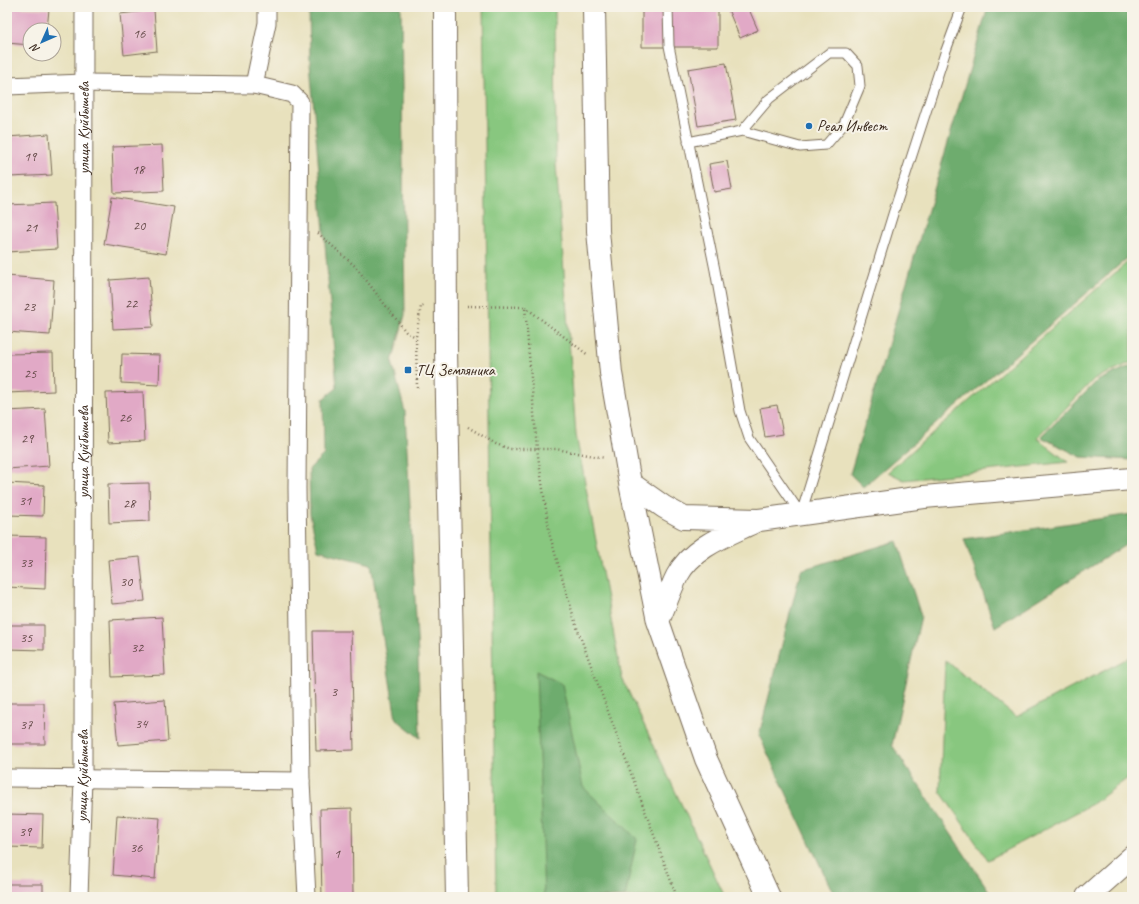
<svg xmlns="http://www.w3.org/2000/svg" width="1139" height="904" font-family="Caveat,sans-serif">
	<rect width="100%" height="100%" fill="#f7f3e8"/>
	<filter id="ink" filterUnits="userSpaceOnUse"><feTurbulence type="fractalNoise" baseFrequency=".025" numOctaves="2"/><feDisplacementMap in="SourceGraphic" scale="8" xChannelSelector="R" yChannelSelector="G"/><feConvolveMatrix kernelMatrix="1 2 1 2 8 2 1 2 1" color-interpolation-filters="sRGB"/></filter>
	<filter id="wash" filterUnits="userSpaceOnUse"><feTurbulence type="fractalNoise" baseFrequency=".012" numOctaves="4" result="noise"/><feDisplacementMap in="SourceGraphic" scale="16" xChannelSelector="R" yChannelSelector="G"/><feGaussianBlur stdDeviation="0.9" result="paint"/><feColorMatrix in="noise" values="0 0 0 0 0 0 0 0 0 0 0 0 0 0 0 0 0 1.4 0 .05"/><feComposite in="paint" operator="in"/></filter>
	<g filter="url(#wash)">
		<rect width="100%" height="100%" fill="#e8e1bd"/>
		<path fill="#88c77f" stroke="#62784e" d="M 483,7 L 555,7 L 556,164 L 576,435 L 622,678 L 725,897 L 496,897 Z
			M 1132,258 L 1132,362 L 1094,379 L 1037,438 L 1068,462 L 904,480 L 888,472 Z
			M 1132,656 L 1132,775 L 1094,803 L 988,860 L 940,791 L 945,660 L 1016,717 Z"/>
		<path fill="#6eac6e" stroke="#546b46" d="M 309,7 L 401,7 L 405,315 L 392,362 L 405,412 L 418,656 L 420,738 L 396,719 L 371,564 L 318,550 L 310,514 L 309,469 L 324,454 L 323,399 L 337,388 L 310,63 Z
			M 988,7 L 1132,7 L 1132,254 L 863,487 L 850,474 Z
			M 1132,365 L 1132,460 L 1081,457 L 1041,437 L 1097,381 Z
			M 1132,514 L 1132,541 L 995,627 L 964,539 Z
			M 897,541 L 921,616 L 892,745 L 993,897 L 835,897 L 759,735 L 801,570 Z
			M 536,671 L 562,684 L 583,787 L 637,839 L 625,897 L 544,897 Z"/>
		<g id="blocks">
			<path fill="#e1a9c6" d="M 7,7 L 49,9 L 47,30 L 30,30 L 30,45 L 7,43 Z
				M 642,7 L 718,7 L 718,47 L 642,47 Z
				M 727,7 L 748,7 L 758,30 L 740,38 Z
				M 154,10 L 157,51 L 124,55 L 120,14 Z
				M 726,63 L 736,120 L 698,126 L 688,69 Z
				M 49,134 L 52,175 L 10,177 L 7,137 Z
				M 162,145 L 164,191 L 114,193 L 112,147 Z
				M 727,161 L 732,189 L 714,192 L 709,164 Z
				M 112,197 L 174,207 L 166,254 L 104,244 Z
				M 54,203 L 57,249 L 7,252 L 7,205 Z
				M 7,276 L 54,280 L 50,335 L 7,332 Z
				M 149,277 L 153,327 L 113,329 L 110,280 Z
				M 53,353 L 54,391 L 7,393 L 7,354 Z
				M 122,354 L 160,355 L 159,385 L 121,383 Z
				M 143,392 L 145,441 L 108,443 L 106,393 Z
				M 777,405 L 783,434 L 765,437 L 760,408 Z
				M 45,409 L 49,466 L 7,469 L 7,411 Z
				M 7,483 L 44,485 L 43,516 L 7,515 Z
				M 149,483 L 150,521 L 109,523 L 108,484 Z
				M 7,536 L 46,537 L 45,589 L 7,587 Z
				M 140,557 L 145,601 L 112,604 L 108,560 Z
				M 162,617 L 165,675 L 112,677 L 110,620 Z
				M 7,625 L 44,625 L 44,650 L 7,649 Z
				M 313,631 L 351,631 L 354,750 L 316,751 Z
				M 165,700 L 168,741 L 118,745 L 114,704 Z
				M 7,703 L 44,703 L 45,744 L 7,744 Z
				M 352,808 L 353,897 L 322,897 L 320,809 Z
				M 7,814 L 43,815 L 42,848 L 7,847 Z
				M 117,815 L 160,818 L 155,879 L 113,875 Z
				M 7,884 L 43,884 L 43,897 L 7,897 Z"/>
		</g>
	</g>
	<g filter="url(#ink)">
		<use href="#blocks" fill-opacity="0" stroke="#786a56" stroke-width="1"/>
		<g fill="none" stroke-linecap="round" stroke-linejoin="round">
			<g stroke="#786a56" stroke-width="11">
				<path id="lane" d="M 668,7 L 669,46 L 715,270 L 740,411 L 749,438 L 801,514
					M 688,142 L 742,131 L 800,147 L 826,145 L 844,124 L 860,86 L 858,66 L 846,53 L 829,53 L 769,99 L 742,131
					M 801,514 L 893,214 L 945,53 L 962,7"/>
			</g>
			<g stroke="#786a56" stroke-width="19">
				<g id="street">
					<path d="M 254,85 L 267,23 L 267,7"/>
					<path d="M 7,86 L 84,83 L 254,85 L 292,94 L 300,102 L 297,488 L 301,781 L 307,897"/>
					<path d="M 7,778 L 301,781"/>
					<path id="s1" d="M 79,897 L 83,778 L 84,7"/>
				</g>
			</g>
			<g stroke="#786a56" stroke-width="24">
				<path id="secondary" d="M 445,7 L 446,349 L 457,897
					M 594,7 L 598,231 L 611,373 L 630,483 L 658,621 L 706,759 L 769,897
					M 630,483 L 664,507 L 684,518 L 759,520 L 924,497 L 1132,479
					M 658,621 C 665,606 670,590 677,576 C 692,547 727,535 754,522"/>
			</g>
			<g stroke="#786a56" stroke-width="24">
				<path id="primary" d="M 1087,897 L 1132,857"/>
			</g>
			<path stroke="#786a56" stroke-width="2.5" stroke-dasharray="1 3" stroke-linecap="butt" d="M 318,233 L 356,267 L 406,332 L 416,337
				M 467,306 L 525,307 L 537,449 L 550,536 L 576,625 L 677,897
				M 525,307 L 588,355
				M 417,388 L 416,337 L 421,306 L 426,306
				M 468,427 L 496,444 L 510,449 L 556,449 L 605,458"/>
			<use href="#lane" stroke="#fff" stroke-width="9"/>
			<use href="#street" stroke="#fff" stroke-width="17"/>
			<use href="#secondary" stroke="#fff" stroke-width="22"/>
			<use href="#primary" stroke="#fff" stroke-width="22"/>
		</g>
	</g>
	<g fill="#1f6fb2" stroke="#f7f3e8" stroke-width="1.5">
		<circle cx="809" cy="126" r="4"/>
		<rect x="404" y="366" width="8" height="8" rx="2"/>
	</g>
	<g text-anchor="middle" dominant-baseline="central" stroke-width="4" stroke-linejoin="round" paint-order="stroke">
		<g font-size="14" fill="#644a48">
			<text x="139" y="33">16</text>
			<text x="30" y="156">19</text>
			<text x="138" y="169">18</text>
			<text x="139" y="225">20</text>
			<text x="31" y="227">21</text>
			<text x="131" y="303">22</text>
			<text x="29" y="306">23</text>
			<text x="30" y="373">25</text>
			<text x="125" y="417">26</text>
			<text x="27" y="438">29</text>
			<text x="25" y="500">31</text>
			<text x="129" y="503">28</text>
			<text x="26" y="562">33</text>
			<text x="126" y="581">30</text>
			<text x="26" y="637">35</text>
			<text x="137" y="647">32</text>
			<text x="334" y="691">3</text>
			<text x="141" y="723">34</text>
			<text x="26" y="724">37</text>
			<text x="25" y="831">39</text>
			<text x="136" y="847">36</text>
			<text x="337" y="853">1</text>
		</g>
		<g font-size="16" fill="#3b2a1e" stroke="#f7f3e8" text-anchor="start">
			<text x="817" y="126">Реал Инвест</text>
			<text x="416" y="370">ТЦ Земляника</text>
		</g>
		<g font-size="16" fill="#3b2a1e" stroke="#f7f3e8">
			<text stroke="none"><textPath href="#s1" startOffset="769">улица Куйбышева</textPath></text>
			<text stroke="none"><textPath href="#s1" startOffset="445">улица Куйбышева</textPath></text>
			<text stroke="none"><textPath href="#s1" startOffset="121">улица Куйбышева</textPath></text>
		</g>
	</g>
	<rect width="1139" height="904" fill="none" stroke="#f7f3e8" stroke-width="24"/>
	<g transform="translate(42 42) rotate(225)"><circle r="19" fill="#f7f3e8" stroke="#aca397"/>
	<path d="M0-3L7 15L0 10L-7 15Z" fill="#1f6fb2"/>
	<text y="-6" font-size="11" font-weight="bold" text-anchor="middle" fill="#3b2a1e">N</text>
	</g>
</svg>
